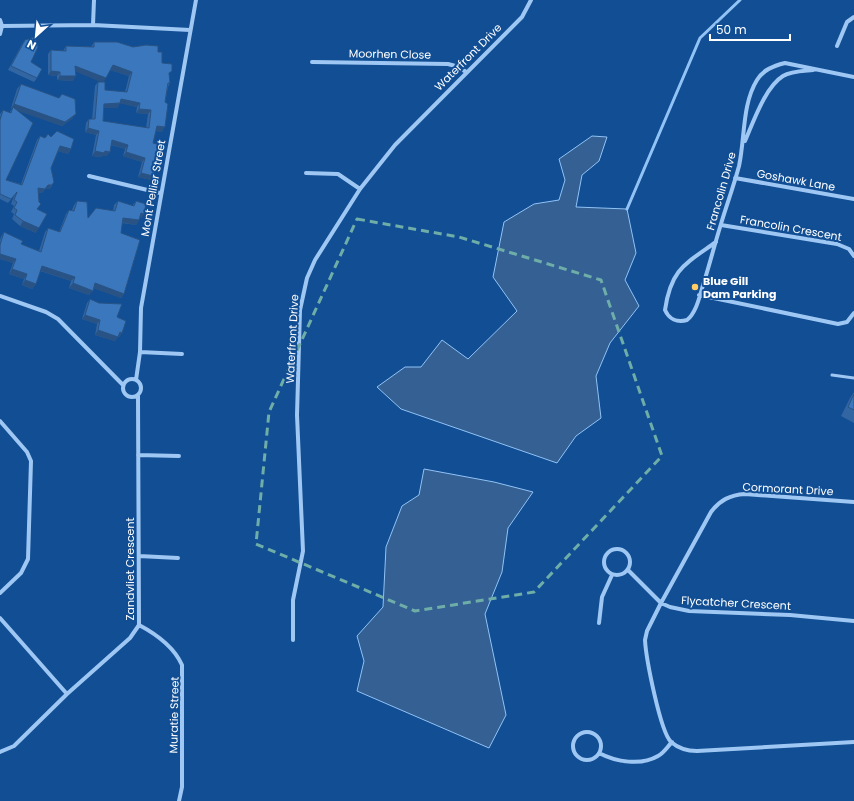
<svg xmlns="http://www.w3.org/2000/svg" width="854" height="801" font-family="Poppins,sans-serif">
	<rect width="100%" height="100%" fill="#114e94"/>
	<path fill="#346094" stroke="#91c3f6" d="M 592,136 L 607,137 L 599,161 L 582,175 L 576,207 L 627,209 L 636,253 L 625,280 L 639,306 L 610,343 L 596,376 L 601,418 L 576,436 L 557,463 L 401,409 L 377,387 L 405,367 L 421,367 L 442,340 L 468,359 L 517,311 L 493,277 L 504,222 L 534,204 L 559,200 L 565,180 L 559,159 Z
		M 424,469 L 494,482 L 533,492 L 508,528 L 502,572 L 485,614 L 506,715 L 489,748 L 357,691 L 364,661 L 357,636 L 383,607 L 386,547 L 402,506 L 419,495 Z"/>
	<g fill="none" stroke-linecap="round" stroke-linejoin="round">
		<path stroke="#91c3f6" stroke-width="3" d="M 627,209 L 700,38 L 740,0"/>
		<path stroke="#9fc7f3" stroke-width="3" d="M 832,375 L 854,378"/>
		<path stroke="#9fc7f3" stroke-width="4" d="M 0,20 L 2,26 L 0,34
			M 93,25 L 94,0
			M 2,26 L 93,25 L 190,30
			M 837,46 L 847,22 L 854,17
			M 312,62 L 448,64 L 459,67 L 466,72
			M 745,141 C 753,123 765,87 783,76 C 791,71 803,71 813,70
			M 306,173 L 338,174 L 360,189
			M 89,176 L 160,193
			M 735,178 L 854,199
			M 721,225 L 837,244 L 849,249 L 854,256
			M 716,242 C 685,264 671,269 665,310 C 669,319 677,323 687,320 C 697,312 700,294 704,282 C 710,263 715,243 721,224 C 727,204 734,185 739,166 C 745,139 742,104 757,80 C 763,70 773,66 785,63 L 854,77
			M 699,295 L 838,324 L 847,322 L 854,313
			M 0,296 L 46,312 L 58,319 L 123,385
			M 140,352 L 182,354
			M123 388a9 9 0 1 1 18 0a9 9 0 1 1-18 0Z
			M 136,380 L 140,352 L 141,308 L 196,0
			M 0,421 L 27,452 L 31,461 L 28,559 L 21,573 L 0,593
			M 138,455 L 179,456
			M 854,502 L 745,494 C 730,495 720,500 711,512 L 661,603 L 647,631 L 645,640 C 646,658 660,731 671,742 C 678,748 688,751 697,751 L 854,742
			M604 562a13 13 0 1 1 26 0a13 13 0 1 1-26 0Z
			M 139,556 L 178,558
			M 628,570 L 661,603 L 670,607 L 689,611 L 790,615 L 854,621
			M 0,618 L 67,694
			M 599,623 L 602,597 L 612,575
			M 139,625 C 156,634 174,647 182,665 L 182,787 L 179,801
			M 293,640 L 293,600 L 303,551 L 297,415 L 300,310 L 307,278 L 315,260 L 360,189 L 395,145 L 522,17 L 531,0
			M573 746a14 14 0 1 1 28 0a14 14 0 1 1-28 0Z
			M 0,752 L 14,746 L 67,694 L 130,638 L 139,625 L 138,396
			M 599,753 C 616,762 641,766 658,756 C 664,753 668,746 672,742"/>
	</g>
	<path fill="#3266a2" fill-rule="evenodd" d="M 25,40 L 31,62 L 37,78 L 34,82 L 8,70 L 22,44 Z
		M 94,42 L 133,47 L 158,52 L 162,63 L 169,75 L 170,83 L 168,87 L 165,102 L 162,132 L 156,131 L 153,143 L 151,180 L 138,177 L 142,162 L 123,156 L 125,149 L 111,145 L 107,156 L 102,156 L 101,157 L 92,156 L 96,135 L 85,132 L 86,123 L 89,119 L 92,119 L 95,86 L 98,82 L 102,82 L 75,71 L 73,81 L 57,80 L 57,76 L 48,75 L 48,54 L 51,50 L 63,51 L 66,46 L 91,47 ZM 110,70 L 129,76 L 125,92 L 105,90 L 103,82 ZM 120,103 L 137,107 L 136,113 L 148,114 L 146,128 L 103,121 L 104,108 L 117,108 Z
		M 21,84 L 59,98 L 62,94 L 73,118 L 62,126 L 17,110 L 6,180 L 21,184 L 37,140 L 40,136 L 45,138 L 51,137 L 71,149 L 68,154 L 58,151 L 51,168 L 52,186 L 49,189 L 45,189 L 42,193 L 38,192 L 36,233 L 20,226 L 12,219 L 14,214 L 11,212 L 14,206 L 11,204 L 14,196 L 8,203 L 0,199 L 0,114 L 3,110 L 9,113 L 12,109 L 11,108 L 17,89 Z
		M 77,201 L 88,218 L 113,211 L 114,205 L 118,201 L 132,206 L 136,201 L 144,214 L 141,218 L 140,218 L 139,220 L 136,225 L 122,223 L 121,233 L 124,294 L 121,298 L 94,288 L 89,295 L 69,288 L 71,281 L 40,271 L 36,284 L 32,289 L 22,285 L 24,279 L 9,274 L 13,263 L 0,259 L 0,240 L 1,237 L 4,232 L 21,244 L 39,251 L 45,232 L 48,228 L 59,232 L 66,214 L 69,210 L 72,210 L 74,205 Z
		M 90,299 L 122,333 L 119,337 L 118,336 L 115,341 L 95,335 L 97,324 L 82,319 L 87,303 Z
		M 854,392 L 854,423 L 841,416 L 850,398 Z"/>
	<path fill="#295384" d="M 113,65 L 132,72 L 129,76 L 110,70 Z
		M 75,66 L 106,78 L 103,83 L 72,70 Z
		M 51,71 L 60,72 L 57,76 L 48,75 Z
		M 60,76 L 76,76 L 73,81 L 57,80 Z
		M 121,99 L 140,103 L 137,107 L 118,103 Z
		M 120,103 L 117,108 L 101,108 L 104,104 Z
		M 14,104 L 76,114 L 73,118 L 62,126 L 12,109 L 13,107 L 12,109 L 11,108 Z
		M 139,109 L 151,110 L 148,114 L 136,113 Z
		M 157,126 L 165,127 L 162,132 L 154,131 Z
		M 88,128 L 99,131 L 96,135 L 85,132 Z
		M 112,140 L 128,145 L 125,149 L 109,144 Z
		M 60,146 L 71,149 L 68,154 L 57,151 Z
		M 95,151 L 105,151 L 110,152 L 107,156 L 102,156 L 101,157 L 92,156 Z
		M 126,152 L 145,158 L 142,162 L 123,156 Z
		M 141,173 L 153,176 L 151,180 L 138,177 Z
		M 54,182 L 49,189 L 45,189 L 42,193 L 35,192 L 38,188 Z
		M 141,213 L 144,214 L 141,218 L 138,218 Z
		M 123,218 L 139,220 L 136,225 L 120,222 Z
		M 23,221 L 39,228 L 36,233 L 20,226 Z
		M 0,254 L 16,259 L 13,263 L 0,259 Z
		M 42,266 L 75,277 L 71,281 L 38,270 Z
		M 12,269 L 27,274 L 24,279 L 9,274 Z
		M 25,280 L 36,284 L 32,289 L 22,285 Z
		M 73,283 L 93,291 L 89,295 L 69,288 Z
		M 95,283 L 124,294 L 121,298 L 92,288 Z
		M 85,315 L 100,320 L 97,324 L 82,319 Z
		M 98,330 L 118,337 L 115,341 L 95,335 Z
		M 120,332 L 122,333 L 119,337 L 117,336 Z"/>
	<path fill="#3a77bc" stroke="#295384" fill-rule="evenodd" d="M 35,37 L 38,47 L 31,62 L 42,69 L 37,78 L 11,66 L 25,40 Z
		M 94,42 L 117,42 L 133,47 L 146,45 L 158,46 L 158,52 L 162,52 L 162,63 L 172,64 L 172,71 L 169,73 L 170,83 L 168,83 L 165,102 L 168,104 L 165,127 L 157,126 L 153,143 L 163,146 L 158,167 L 153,176 L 141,173 L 145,158 L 126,152 L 128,145 L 112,140 L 110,152 L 105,151 L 104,153 L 95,151 L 99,131 L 88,128 L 89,119 L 95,119 L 98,82 L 105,82 L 105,90 L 127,92 L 132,72 L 113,65 L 106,78 L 75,66 L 76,76 L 60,76 L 60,72 L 51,71 L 51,50 L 66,51 L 66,46 L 94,47 ZM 121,99 L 140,103 L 139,109 L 151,110 L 149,128 L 103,121 L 104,104 L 120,103 Z
		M 21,84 L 59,98 L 62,94 L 75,99 L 76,114 L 65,122 L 14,104 Z
		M 13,107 L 33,123 L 6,180 L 22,185 L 40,136 L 45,138 L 48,134 L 51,137 L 57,131 L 74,139 L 71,149 L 60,146 L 51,168 L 54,182 L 52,185 L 48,185 L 45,189 L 38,188 L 39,202 L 41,204 L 37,209 L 47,214 L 39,228 L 23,221 L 15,215 L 17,210 L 14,208 L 17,202 L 14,200 L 17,192 L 11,199 L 0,194 L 0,120 L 3,110 L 11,113 Z
		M 77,201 L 87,202 L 88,218 L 96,208 L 115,211 L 118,201 L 134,206 L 136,201 L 146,204 L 144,214 L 141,213 L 139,220 L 123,218 L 121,233 L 140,240 L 124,294 L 95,283 L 93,291 L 73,283 L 75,277 L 42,266 L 36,284 L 25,280 L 27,274 L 12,269 L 16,259 L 0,254 L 0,245 L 4,232 L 23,241 L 21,244 L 41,252 L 48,228 L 60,232 L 69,210 L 74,211 Z
		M 90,299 L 99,303 L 122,304 L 117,317 L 126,321 L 122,333 L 120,332 L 118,337 L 98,330 L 100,320 L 85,315 Z
		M 854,394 L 854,410 L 848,407 Z"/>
	<path fill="none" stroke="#6fada8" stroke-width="3" stroke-dasharray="8 5" stroke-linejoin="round" d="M 357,219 L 459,237 L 601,280 L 662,456 L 534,592 L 415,611 L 256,544 L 269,412 Z"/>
	<circle fill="#ffcd61" stroke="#114e94" stroke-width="1.5" cx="695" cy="287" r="4"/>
	<g text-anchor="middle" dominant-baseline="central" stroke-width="4" stroke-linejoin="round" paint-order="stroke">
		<g font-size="11" fill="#fff" stroke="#114e94">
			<text transform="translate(390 54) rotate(1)">Moorhen Close</text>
			<text transform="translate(468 57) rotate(-45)">Waterfront Drive</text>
			<text transform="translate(796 180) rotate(10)">Goshawk Lane</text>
			<text transform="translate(153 188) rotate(-80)">Mont Pellier Street</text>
			<text transform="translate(721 191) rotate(-74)">Francolin Drive</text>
			<text transform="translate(791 228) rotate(10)">Francolin Crescent</text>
			<text transform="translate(292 339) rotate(-87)">Waterfront Drive</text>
			<text transform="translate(788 489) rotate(3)">Cormorant Drive</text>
			<text transform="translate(130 569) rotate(-90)">Zandvliet Crescent</text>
			<text transform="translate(736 603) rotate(3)">Flycatcher Crescent</text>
			<text transform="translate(174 715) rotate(-89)">Muratie Street</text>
		</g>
		<g font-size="11" font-weight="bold" fill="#fff" stroke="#114e94" text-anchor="start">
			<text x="703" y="281">Blue Gill<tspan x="703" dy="13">Dam Parking</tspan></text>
		</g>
	</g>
	<g transform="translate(36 36) rotate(207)" stroke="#114e94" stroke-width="3" paint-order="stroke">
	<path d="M0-3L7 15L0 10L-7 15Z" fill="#ffffff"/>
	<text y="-6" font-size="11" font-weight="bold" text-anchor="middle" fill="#ffffff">N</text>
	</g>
	<path d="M710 34v6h80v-6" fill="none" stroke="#ffffff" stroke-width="2"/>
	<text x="716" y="34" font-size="12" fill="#ffffff" stroke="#114e94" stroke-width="3" paint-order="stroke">50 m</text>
</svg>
